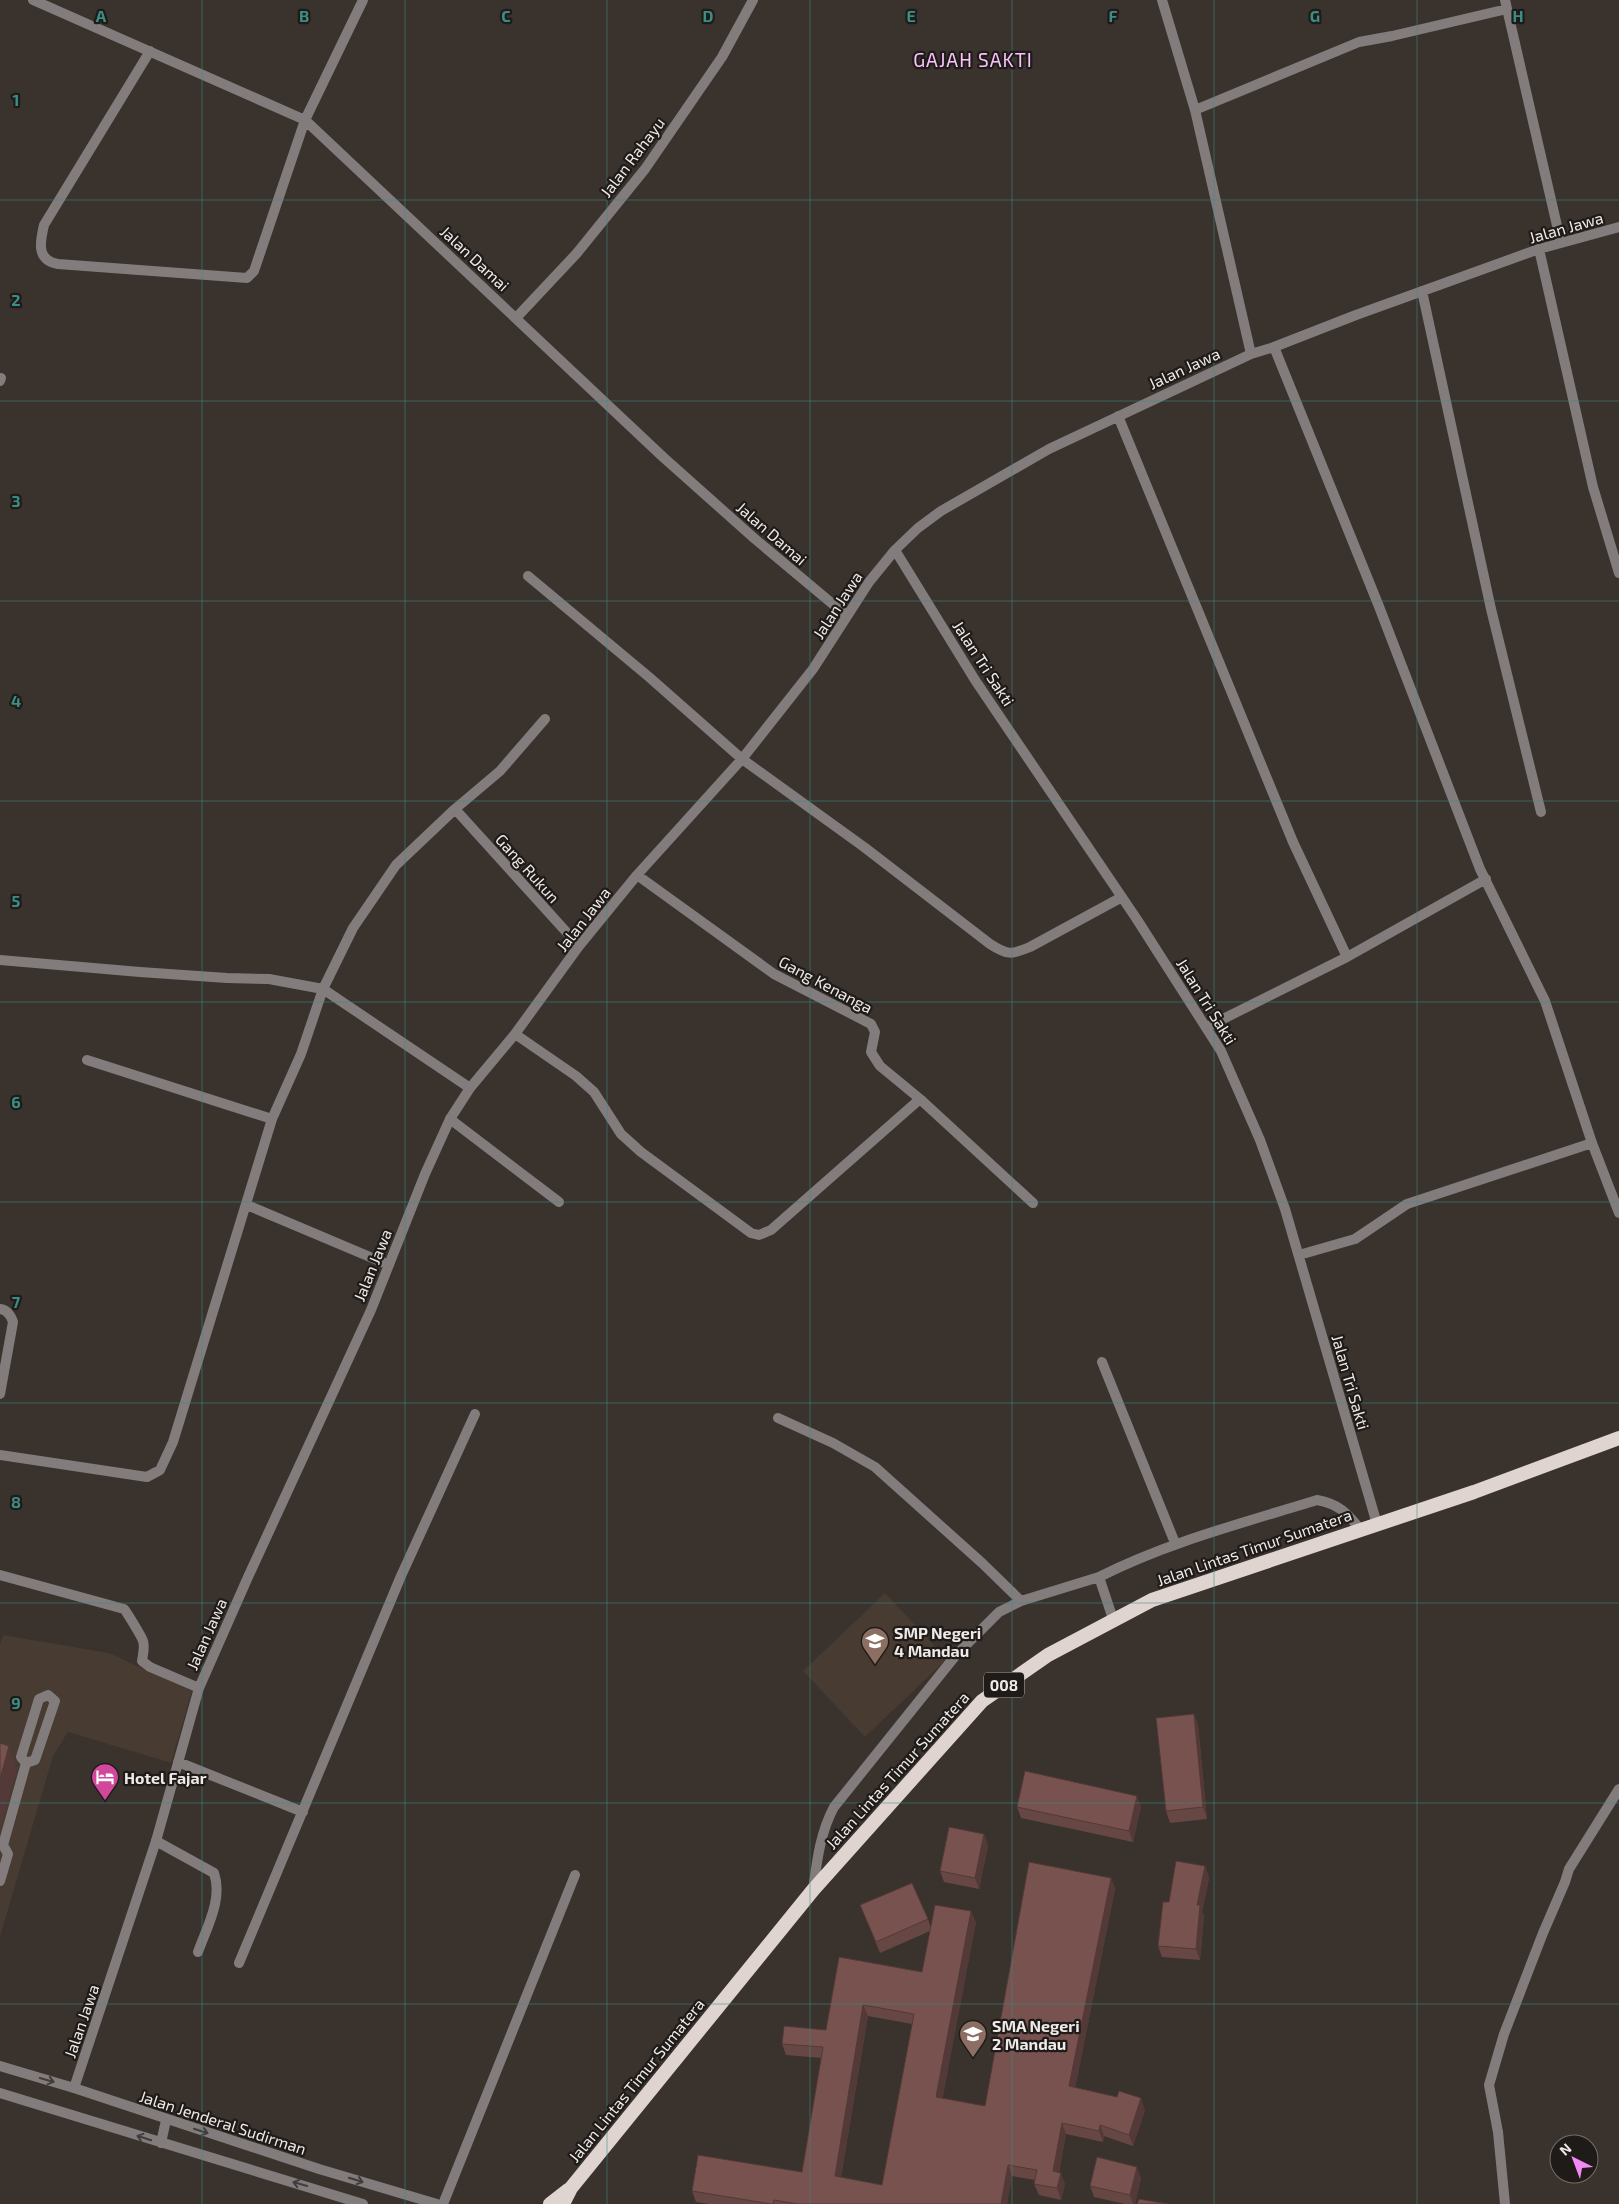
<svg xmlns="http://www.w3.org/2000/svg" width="1619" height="2204" font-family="'Exo 2',sans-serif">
	<rect width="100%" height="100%" fill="#3a322d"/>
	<path fill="#473b32" d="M 885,1593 L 947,1659 L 865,1737 L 803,1671 Z
		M 3,1635 L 109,1653 L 192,1691 L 171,1763 L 68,1732 L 53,1756 L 0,1937 L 0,1644 Z"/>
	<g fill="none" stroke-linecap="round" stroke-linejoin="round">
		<path stroke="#827d7c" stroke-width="10" d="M 0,381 L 1,378
			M 450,1119 L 559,1202
			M 48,1695 L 55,1701 L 35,1760 L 26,1763 L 21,1757 L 39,1699 Z
			M 156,1841 L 214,1873 C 223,1899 207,1927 198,1952
			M 0,1881 L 8,1854 L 3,1845 L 26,1763
			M 1505,2204 L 1498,2132 L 1489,2085 L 1504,2034 L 1543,1933 L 1565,1882 L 1569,1869 L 1619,1789"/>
		<path stroke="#827d7c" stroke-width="10" d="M 33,0 L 305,120 L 663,457 L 755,539 L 847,616
			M 1162,0 L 1195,110 L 1251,354
			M 1505,0 L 1561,243
			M 150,51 L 44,225 C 40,242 36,260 58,264 L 247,278 L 254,271 L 305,120 L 363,0
			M 1195,110 L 1359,42 L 1392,36 L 1507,9
			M 1539,249 L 1593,487 L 1619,573
			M 1422,291 L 1491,609 L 1541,812
			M 516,318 L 577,253 L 645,169 L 722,57 L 753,0
			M 1274,347 L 1378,604 L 1480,869 L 1545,1001 L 1592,1143 L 1619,1213
			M 1118,416 L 1293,842 L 1347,957
			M 895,550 L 975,680 L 1136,918 L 1221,1051 L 1260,1140 L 1285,1209 L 1377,1524
			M 528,576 L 649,677 L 742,759 L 864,847 L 990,944 C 1007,955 1011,955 1030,947 L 1122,897
			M 455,809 L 579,946
			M 637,875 L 774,974 L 871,1024 L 875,1032 L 871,1052 L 880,1066 L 920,1099 L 1033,1203
			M 0,960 L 140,972 L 227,978 L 269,979 L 323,989 L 470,1088
			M 1207,1027 L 1347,957 L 1486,879
			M 515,1034 L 576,1076 L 594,1092 L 621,1134 L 641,1152 L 751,1233 L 759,1235 L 771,1230 L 920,1099
			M 87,1060 L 272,1119
			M 247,1205 L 389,1265
			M 1299,1255 L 1355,1239 L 1407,1204 L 1592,1143
			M 0,1309 C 8,1310 11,1316 13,1322 L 0,1394
			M 1102,1362 L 1175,1543
			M 778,1418 L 833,1443 L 875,1467 L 982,1563 L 1021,1601
			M 0,1455 L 147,1477 L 160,1470 L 173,1442 L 272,1119 L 301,1054 L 323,989 L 353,928 L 396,865 L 455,809 L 500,771 L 545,719
			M 0,1575 L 124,1609 C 126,1611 142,1637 143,1641 C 145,1646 143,1655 142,1661 L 150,1667 L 199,1688
			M 1099,1577 C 1168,1542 1243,1523 1317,1500 C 1339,1504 1347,1513 1360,1529
			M 178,1762 L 303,1812
			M 813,1890 C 817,1861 820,1833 834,1807 L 956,1655 L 999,1612 L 1021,1601 L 1099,1577 L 1113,1619
			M 239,1963 L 401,1576 L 475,1414
			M 74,2088 L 156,1841 L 199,1688 L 248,1577 L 371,1310 L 425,1174 L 450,1119 L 470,1088 L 515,1034 L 579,946 L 637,875 L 742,759 L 813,669 L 869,582 L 895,550 L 918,528 L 941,511 L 1049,449 L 1251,354 L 1274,347 L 1356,315 L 1539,249 L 1619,227
			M 443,2204 L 575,1875"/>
		<path stroke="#827d7c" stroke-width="10" d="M 0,2066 L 74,2088 L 319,2169 L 437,2204
			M 0,2093 L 363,2204
			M 161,2143 L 166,2120"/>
		<path stroke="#e0d4d1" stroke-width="14" d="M 550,2204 L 568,2190
			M 563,2204 L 571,2188 L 813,1890 L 982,1701 L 1048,1655 L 1152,1600 L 1474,1492 L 1619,1438"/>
	</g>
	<path fill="#664743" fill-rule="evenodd" d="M 1194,1714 L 1198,1725 L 1207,1819 L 1170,1823 L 1166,1811 Z
		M 1017,1807 L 1141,1807 L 1133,1842 L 1021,1818 Z
		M 984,1834 L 988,1846 L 979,1889 L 944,1882 L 940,1871 Z
		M 1205,1866 L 1209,1878 L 1202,1912 L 1204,1916 L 1200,1960 L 1162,1957 L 1158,1946 L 1169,1902 Z
		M 1111,1878 L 1115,1889 L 1075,2088 L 1145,2110 L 1133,2146 L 1104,2136 L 1103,2142 L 1066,2134 L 1059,2173 L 1065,2184 L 1061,2200 L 1039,2195 L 1034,2184 L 1035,2180 L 1012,2176 L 1007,2204 L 709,2204 L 696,2202 L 692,2191 L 802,2172 L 822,2058 L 786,2055 L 782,2044 L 826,2030 L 839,1957 L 922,1972 L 930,1931 L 880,1953 L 860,1905 L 928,1919 L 931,1928 L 976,1922 L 942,2098 L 985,2106 ZM 868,2016 L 912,2024 L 882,2185 L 841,2177 Z
		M 1141,2178 L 1135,2204 L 1125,2204 L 1094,2197 L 1090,2186 Z"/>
	<path fill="#533937" d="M 1194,1714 L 1198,1725 L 1207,1819 L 1203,1807 Z
		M 9,1746 L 17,1768 L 0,1830 L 0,1779 Z
		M 1137,1796 L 1141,1807 L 1133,1842 L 1129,1831 Z
		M 984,1834 L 988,1846 L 979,1889 L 975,1878 Z
		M 1205,1866 L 1209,1878 L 1202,1912 L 1204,1916 L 1200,1960 L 1196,1949 L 1197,1905 Z
		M 1111,1878 L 1115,1889 L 1073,2098 L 1069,2086 Z
		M 971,1911 L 976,1922 L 941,2108 L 936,2097 Z
		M 863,2005 L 868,2016 L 839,2188 L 835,2176 Z
		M 1141,2098 L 1145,2110 L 1133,2146 L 1129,2135 Z
		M 1062,2123 L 1066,2134 L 1057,2183 L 1053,2171 Z
		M 1100,2125 L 1104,2136 L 1103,2142 L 1099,2131 Z
		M 1008,2165 L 1012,2176 L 1007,2204 L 1001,2204 Z
		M 1137,2167 L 1141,2178 L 1135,2204 L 1133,2204 L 1130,2195 Z
		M 1061,2173 L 1065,2184 L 1061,2200 L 1057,2188 Z"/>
	<path fill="#77524e" stroke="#533937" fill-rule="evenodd" d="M 1194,1714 L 1203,1807 L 1166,1811 L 1156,1718 Z
		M 0,1743 L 9,1746 L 0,1779 Z
		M 1025,1771 L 1137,1796 L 1129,1831 L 1017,1807 Z
		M 949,1827 L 984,1834 L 975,1878 L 940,1871 Z
		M 1176,1861 L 1205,1866 L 1197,1905 L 1200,1905 L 1196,1949 L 1158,1946 L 1163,1902 L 1169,1902 Z
		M 1029,1862 L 1111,1878 L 1069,2086 L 1117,2097 L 1119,2091 L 1141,2098 L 1129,2135 L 1100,2125 L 1099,2131 L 1062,2123 L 1053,2171 L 1061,2173 L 1057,2188 L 1034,2184 L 1037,2170 L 1008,2165 L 1001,2204 L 797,2204 L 774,2200 L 773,2204 L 771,2204 L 692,2191 L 698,2155 L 802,2172 L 823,2047 L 782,2044 L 784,2026 L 826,2030 L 839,1957 L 922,1972 L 935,1905 L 971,1911 L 936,2097 L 985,2106 ZM 863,2005 L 914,2014 L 882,2185 L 835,2176 Z
		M 912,1883 L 928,1919 L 876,1942 L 860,1905 Z
		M 1097,2157 L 1137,2167 L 1130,2195 L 1090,2186 Z
		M 1139,2199 L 1168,2204 L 1137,2204 Z"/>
	<defs><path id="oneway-shaft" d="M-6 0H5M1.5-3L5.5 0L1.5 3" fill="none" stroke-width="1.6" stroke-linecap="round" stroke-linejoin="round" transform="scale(1.25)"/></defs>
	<g stroke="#413d3c">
		<use href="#oneway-shaft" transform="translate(47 2080) rotate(16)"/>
		<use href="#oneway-shaft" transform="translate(201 2131) rotate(18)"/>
		<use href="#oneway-shaft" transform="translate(144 2138) rotate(-162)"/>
		<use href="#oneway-shaft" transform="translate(356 2180) rotate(17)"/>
		<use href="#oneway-shaft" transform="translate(300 2184) rotate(-164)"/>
	</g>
	<path fill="none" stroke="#3c8d86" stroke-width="1" stroke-opacity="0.55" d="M 202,0 L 202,2204M 405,0 L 405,2204M 607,0 L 607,2204M 810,0 L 810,2204M 1012,0 L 1012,2204M 1214,0 L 1214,2204M 1417,0 L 1417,2204M 0,200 L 1619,200M 0,401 L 1619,401M 0,601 L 1619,601M 0,801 L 1619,801M 0,1002 L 1619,1002M 0,1202 L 1619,1202M 0,1403 L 1619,1403M 0,1603 L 1619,1603M 0,1803 L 1619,1803M 0,2004 L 1619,2004"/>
	<defs>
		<g id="school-pin" transform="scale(1.4375)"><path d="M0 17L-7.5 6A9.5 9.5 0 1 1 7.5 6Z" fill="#8d6e63" stroke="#1e1b19"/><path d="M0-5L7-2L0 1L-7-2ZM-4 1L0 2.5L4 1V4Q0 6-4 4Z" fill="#fff"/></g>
		<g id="hotel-pin" transform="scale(1.4375)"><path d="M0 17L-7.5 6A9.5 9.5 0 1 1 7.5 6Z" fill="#d1479c" stroke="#1e1b19"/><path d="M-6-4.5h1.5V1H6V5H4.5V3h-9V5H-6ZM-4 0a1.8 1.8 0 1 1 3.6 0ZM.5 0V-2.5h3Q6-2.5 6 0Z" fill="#fff"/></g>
	</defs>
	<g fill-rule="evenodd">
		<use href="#school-pin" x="875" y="1641"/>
		<use href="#hotel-pin" x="105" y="1777"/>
		<use href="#school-pin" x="973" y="2034"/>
	</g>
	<g text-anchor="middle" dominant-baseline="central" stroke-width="4.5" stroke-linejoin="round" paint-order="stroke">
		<rect fill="#1e1b19" stroke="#b0aca9" stroke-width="1" x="984" y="1672.5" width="40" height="25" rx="4"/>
		<g font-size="15" font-weight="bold" fill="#efeae7">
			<text x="1004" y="1685">008</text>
		</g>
		<g font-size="16" fill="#efeae7" stroke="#1e1b19">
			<text transform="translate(632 157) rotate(-53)">Jalan Rahayu</text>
			<text transform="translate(1566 227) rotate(-16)">Jalan Jawa</text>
			<text transform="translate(475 258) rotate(43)">Jalan Damai</text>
			<text transform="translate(1184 368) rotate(-25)">Jalan Jawa</text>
			<text transform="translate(772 533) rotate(41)">Jalan Damai</text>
			<text transform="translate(837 605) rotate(-57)">Jalan Jawa</text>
			<text transform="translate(984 663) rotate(57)">Jalan Tri Sakti</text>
			<text transform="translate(528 868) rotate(48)">Gang Rukun</text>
			<text transform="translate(583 919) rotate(-52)">Jalan Jawa</text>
			<text transform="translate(826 984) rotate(28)">Gang Kenanga</text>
			<text transform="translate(1207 1001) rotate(58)">Jalan Tri Sakti</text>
			<text transform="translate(372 1265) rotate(-68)">Jalan Jawa</text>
			<text transform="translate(1351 1382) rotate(74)">Jalan Tri Sakti</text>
			<text transform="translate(1254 1547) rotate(-19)">Jalan Lintas Timur Sumatera</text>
			<text transform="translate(206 1634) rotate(-66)">Jalan Jawa</text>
			<text transform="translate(897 1770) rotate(-48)">Jalan Lintas Timur Sumatera</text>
			<text transform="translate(81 2021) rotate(-71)">Jalan Jawa</text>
			<text transform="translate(636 2080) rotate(-51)">Jalan Lintas Timur Sumatera</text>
			<text transform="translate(223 2122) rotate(18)">Jalan Jenderal Sudirman</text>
		</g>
		<g font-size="16" font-weight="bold" fill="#efeae7" stroke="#1e1b19" text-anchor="start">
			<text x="894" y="1632">SMP Negeri<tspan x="894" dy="18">4 Mandau</tspan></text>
			<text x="124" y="1777">Hotel Fajar</text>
			<text x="992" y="2025">SMA Negeri<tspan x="992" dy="18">2 Mandau</tspan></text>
		</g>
		<g font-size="19" letter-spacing="1" fill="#fcc2fc" stroke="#1e1b19">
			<text x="973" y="59">GAJAH SAKTI</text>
		</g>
	</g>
	<g font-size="16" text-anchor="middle" font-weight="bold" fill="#3c8d86" stroke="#1e1b19" stroke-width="4.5" stroke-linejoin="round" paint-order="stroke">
		<text x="101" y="22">A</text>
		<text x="304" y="22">B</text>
		<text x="506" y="22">C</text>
		<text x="708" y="22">D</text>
		<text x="911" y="22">E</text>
		<text x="1113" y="22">F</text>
		<text x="1315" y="22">G</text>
		<text x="1518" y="22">H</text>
		<text x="16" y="106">1</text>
		<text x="16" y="306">2</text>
		<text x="16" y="507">3</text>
		<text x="16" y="707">4</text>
		<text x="16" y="907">5</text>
		<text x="16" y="1108">6</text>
		<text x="16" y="1308">7</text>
		<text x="16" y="1508">8</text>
		<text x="16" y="1709">9</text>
	</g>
	<g transform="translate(1574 2159) rotate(318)"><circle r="24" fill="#1e1b19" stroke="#726e6b"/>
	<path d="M0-4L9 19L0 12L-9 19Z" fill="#f18af4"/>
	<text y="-8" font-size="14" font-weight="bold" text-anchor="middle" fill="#efeae7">N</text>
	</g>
</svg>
